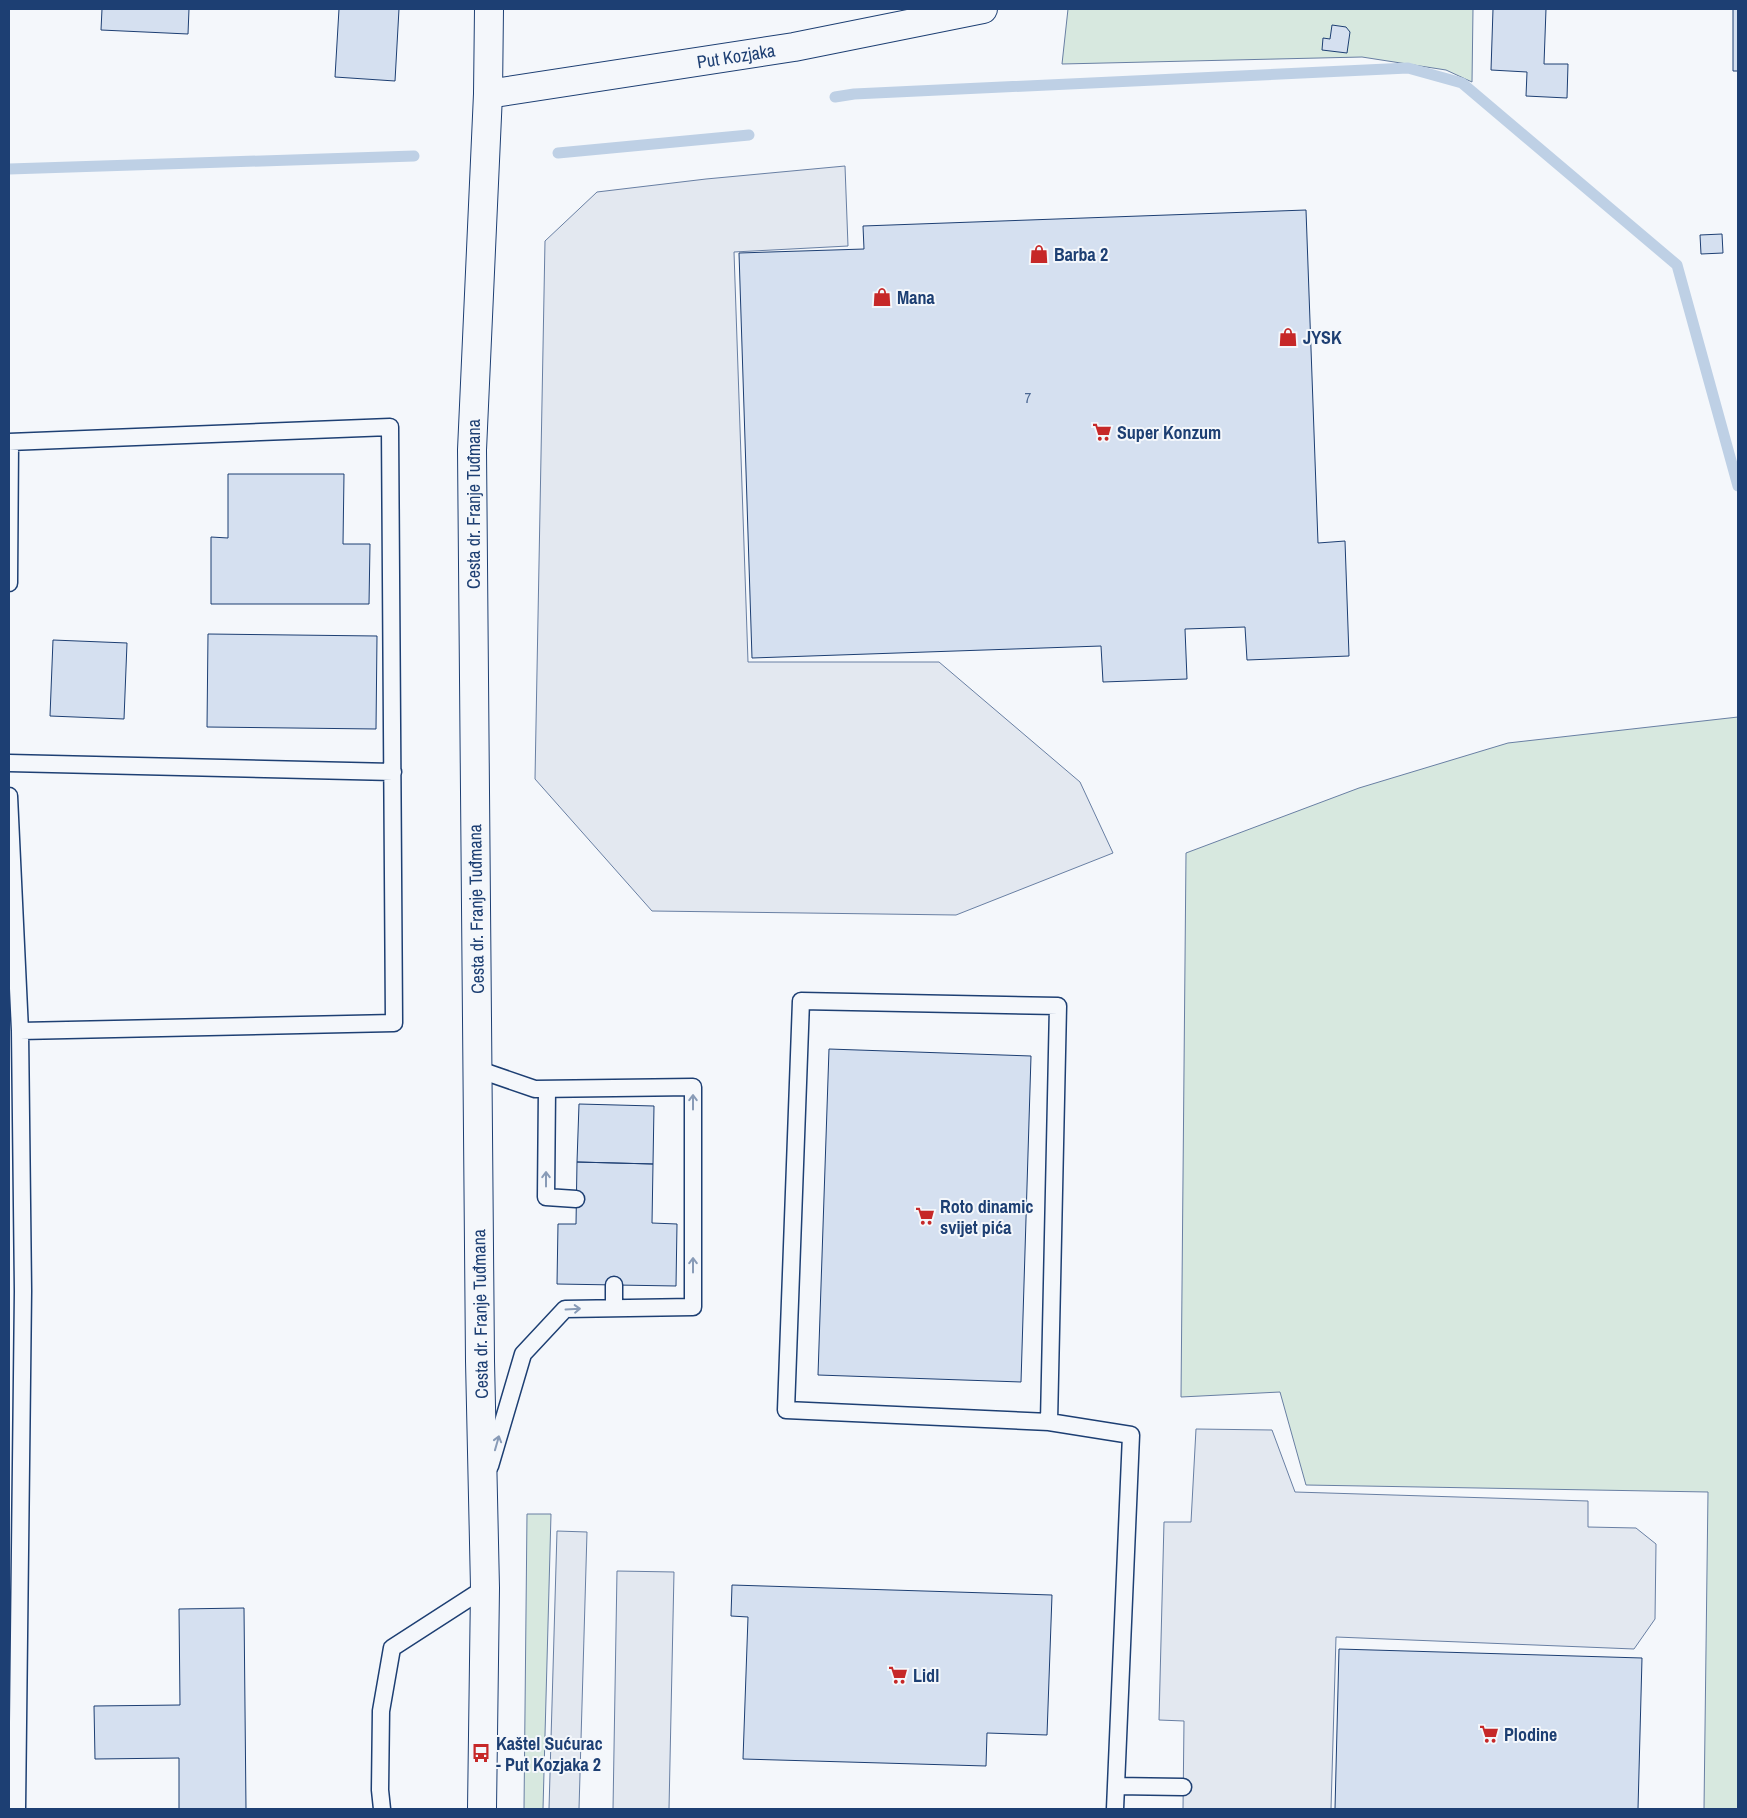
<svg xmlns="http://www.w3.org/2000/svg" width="1747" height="1818" font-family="'Archivo Narrow',sans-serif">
	<rect width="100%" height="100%" fill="#f4f7fb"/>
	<path fill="#d7e8df" stroke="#687fa3" d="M 1068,9 L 1473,9 L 1472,82 L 1446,70 L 1362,57 L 1062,64 Z
		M 1738,717 L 1738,1809 L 1704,1809 L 1708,1492 L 1306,1485 L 1280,1392 L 1181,1397 L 1186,853 L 1359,788 L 1508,743 Z
		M 527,1514 L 551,1514 L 543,1809 L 524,1809 Z"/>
	<path fill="#e3e8f0" stroke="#687fa3" d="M 845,166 L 848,246 L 734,252 L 748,662 L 939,662 L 1080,782 L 1113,853 L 956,915 L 652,911 L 535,779 L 545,241 L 597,192 L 706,179 Z
		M 1196,1429 L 1272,1430 L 1295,1492 L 1588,1501 L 1588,1527 L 1636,1528 L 1656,1544 L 1655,1619 L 1634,1649 L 1336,1637 L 1331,1809 L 1183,1809 L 1184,1721 L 1159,1720 L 1164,1522 L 1191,1522 Z
		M 557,1531 L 587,1532 L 579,1809 L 549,1809 Z
		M 617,1571 L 674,1572 L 669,1809 L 613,1809 Z"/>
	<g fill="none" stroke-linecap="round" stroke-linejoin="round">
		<path stroke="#bed0e5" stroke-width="11" d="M 835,97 L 854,94 L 1408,68 L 1462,83 L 1677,265 L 1738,486
			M 558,153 L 749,135
			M 9,169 L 414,156"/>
	</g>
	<path fill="#d5e0f0" stroke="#1d3f73" d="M 102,9 L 189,9 L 188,34 L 101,30 Z
		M 339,9 L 399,9 L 395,81 L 335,77 Z
		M 1493,9 L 1546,9 L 1544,64 L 1568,64 L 1567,98 L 1526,96 L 1527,72 L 1491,70 Z
		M 1733,9 L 1738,9 L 1738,71 L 1733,71 Z
		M 1332,25 L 1346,27 L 1350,32 L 1347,53 L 1322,50 L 1323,38 L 1330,39 Z
		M 1306,210 L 1318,543 L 1345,541 L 1349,656 L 1247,660 L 1245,627 L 1185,629 L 1187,679 L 1103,682 L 1101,646 L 752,658 L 739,253 L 864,249 L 863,226 Z
		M 1722,234 L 1723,253 L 1701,254 L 1700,235 Z
		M 228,474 L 344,474 L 343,544 L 370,544 L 369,604 L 211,604 L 211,537 L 228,538 Z
		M 208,634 L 377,636 L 376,729 L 207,727 Z
		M 53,640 L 127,643 L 124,719 L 50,716 Z
		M 829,1049 L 1031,1056 L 1021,1382 L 818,1375 Z
		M 579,1104 L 654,1106 L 653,1164 L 577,1162 Z
		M 577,1162 L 653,1164 L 652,1223 L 677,1224 L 676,1286 L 557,1284 L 558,1224 L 576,1224 Z
		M 732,1585 L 1052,1595 L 1047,1735 L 987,1733 L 986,1766 L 743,1759 L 748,1617 L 731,1616 Z
		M 244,1608 L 246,1809 L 179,1809 L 179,1758 L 95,1759 L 94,1706 L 180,1705 L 179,1609 Z
		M 1339,1649 L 1642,1658 L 1638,1809 L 1335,1809 Z"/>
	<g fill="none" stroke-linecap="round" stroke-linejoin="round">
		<g stroke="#1d3f73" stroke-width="19">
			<path id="lane" d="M 9,442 L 390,427 L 394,1023 L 20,1031
				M 9,583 L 10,442
				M 9,763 L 393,772
				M 9,796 L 20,1031 L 23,1291 L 17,1809
				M 477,1069 L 535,1089 L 693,1087 L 693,1307 L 565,1309 L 523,1354 L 490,1466
				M 547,1089 L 546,1197 L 576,1199
				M 614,1285 L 614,1308
				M 1049,1422 L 1058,1006 L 801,1001 L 786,1410 L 1049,1422 L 1131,1435 L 1115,1809
				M 1116,1786 L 1183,1787
				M 382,1809 L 380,1790 L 381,1711 L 392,1648 L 485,1588"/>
		</g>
		<g stroke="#1d3f73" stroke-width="30">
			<path id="street" d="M 488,94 L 794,47 L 983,9"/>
		</g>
		<g stroke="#1d3f73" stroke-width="30">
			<path id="secondary" d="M 482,1809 L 485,1588 L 480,1361 L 472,450 L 488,94 L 489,9"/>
		</g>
		<use href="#lane" stroke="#f4f7fb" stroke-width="16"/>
		<use href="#street" stroke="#f4f7fb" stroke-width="28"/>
		<use href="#secondary" stroke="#f4f7fb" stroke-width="28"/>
	</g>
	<defs><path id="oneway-shaft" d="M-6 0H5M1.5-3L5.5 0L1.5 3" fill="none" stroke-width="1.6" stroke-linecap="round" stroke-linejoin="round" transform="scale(1.25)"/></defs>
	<g stroke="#889bb7">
		<use href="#oneway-shaft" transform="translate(693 1102) rotate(-90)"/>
		<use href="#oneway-shaft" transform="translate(546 1179) rotate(-90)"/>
		<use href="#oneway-shaft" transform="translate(693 1265) rotate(-90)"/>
		<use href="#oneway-shaft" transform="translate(573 1309) rotate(-3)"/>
		<use href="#oneway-shaft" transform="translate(497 1443) rotate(-74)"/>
	</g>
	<defs>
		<g id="shop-bare" transform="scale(1.5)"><path d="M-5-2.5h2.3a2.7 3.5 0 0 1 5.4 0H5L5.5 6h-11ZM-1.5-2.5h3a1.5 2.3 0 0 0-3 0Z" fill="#c62828" stroke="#f4f7fb" stroke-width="2.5" paint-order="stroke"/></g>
		<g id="supermarket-bare" transform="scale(1.5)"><path d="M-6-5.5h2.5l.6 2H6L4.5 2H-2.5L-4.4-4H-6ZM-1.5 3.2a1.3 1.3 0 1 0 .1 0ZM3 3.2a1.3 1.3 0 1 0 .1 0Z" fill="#c62828" stroke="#f4f7fb" stroke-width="2.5" paint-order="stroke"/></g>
		<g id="bus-bare" transform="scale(1.5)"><path d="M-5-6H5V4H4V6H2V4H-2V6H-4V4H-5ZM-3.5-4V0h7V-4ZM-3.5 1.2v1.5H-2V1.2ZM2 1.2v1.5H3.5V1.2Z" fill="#c62828" stroke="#f4f7fb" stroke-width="2.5" paint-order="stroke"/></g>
	</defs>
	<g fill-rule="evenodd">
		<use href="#shop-bare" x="1039" y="254"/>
		<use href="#shop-bare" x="882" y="297"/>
		<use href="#shop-bare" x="1288" y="337"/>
		<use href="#supermarket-bare" x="1102" y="432"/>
		<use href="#supermarket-bare" x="925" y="1216"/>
		<use href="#supermarket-bare" x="898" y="1675"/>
		<use href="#supermarket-bare" x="1489" y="1734"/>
		<use href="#bus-bare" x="481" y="1753"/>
	</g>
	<g text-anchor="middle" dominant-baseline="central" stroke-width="4" stroke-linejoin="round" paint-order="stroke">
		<g font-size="15" fill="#4b6792">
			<text x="1028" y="397">7</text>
		</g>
		<g font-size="18" fill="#1d3f73" stroke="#f4f7fb">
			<text transform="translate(736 56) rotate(-9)">Put Kozjaka</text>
			<text transform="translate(473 504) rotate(-90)">Cesta dr. Franje Tuđmana</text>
			<text transform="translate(476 909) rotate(-91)">Cesta dr. Franje Tuđmana</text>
			<text transform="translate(480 1314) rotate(-91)">Cesta dr. Franje Tuđmana</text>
		</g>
		<g font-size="18" font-weight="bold" fill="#1d3f73" stroke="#f4f7fb" text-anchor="start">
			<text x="1054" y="254">Barba 2</text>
			<text x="897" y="297">Mana</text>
			<text x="1303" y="337">JYSK</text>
			<text x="1117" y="432">Super Konzum</text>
			<text x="940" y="1206">Roto dinamic<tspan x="940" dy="21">svijet pića</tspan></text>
			<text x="913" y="1675">Lidl</text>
			<text x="1504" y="1734">Plodine</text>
			<text x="496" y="1743">Kaštel Sućurac<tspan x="496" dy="21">- Put Kozjaka 2</tspan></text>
		</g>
	</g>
	<rect width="1747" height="1818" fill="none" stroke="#1d3f73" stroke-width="20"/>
</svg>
